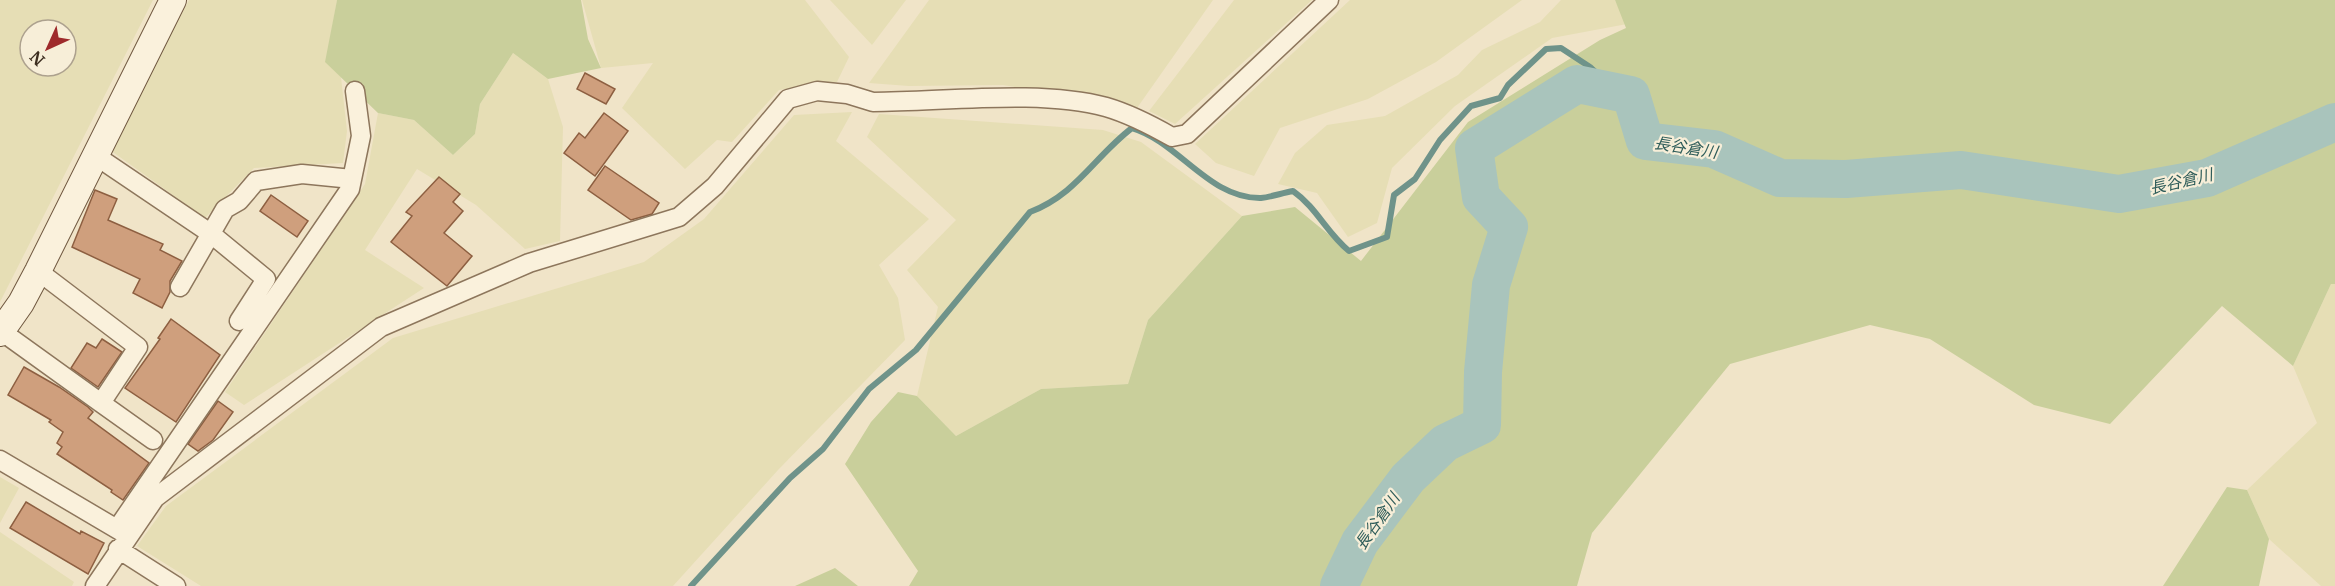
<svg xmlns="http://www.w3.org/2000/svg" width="2335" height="586" font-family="Merriweather,'Noto Sans JP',serif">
	<rect width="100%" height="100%" fill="#f0e4c8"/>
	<path fill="#e6deb5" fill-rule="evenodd" d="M 0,0 L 153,0 L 0,302 ZM 30,30 L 66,30 L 66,66 L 30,66 Z
		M 189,0 L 337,0 L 326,62 L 341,77 L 347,131 L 343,163 L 254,168 L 205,218 L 110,150 Z
		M 582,0 L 805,0 L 849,57 L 837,82 L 779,90 L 732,142 L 717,140 L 685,169 L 622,108 L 653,63 L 601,68 Z
		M 830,0 L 906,0 L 872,45 Z
		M 929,0 L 1213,0 L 1137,108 L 1003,85 L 909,86 L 869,83 Z
		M 1234,0 L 1312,0 L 1175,124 L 1149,111 Z
		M 1350,0 L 1522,0 L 1436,62 L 1368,99 L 1280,128 L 1254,176 L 1216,163 L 1195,144 Z
		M 1561,0 L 1615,0 L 1627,24 L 1552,38 L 1455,106 L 1392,168 L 1377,223 L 1348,237 L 1317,193 L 1278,184 L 1295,153 L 1327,125 L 1385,116 L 1458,75 L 1482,50 L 1540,22 Z
		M 513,53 L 548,79 L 563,127 L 560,241 L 525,249 L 476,205 L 417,169 L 365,250 L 424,288 L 244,405 L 225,392 L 365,184 L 378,113 L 414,120 L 453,155 L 475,134 L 480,104 Z
		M 852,112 L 836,141 L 929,219 L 879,265 L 898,298 L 905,340 L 778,470 L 673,586 L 201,586 L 137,546 L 166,506 L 393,338 L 644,262 L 704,219 L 794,115 Z
		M 879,114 L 1103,130 L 1141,142 L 1242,216 L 1148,320 L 1128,384 L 1041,389 L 956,436 L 917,396 L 938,307 L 907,270 L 956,220 L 867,137 Z
		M 2331,284 L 2335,284 L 2335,586 L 2321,586 L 2269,539 L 2247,490 L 2317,423 L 2293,366 Z
		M 0,477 L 19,488 L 0,523 Z
		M 0,532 L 74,582 L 72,586 L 0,586 Z"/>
	<path fill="#c9cf9b" d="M 337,0 L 581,0 L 588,39 L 601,68 L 548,79 L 513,53 L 480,104 L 475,134 L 453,155 L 414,120 L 378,113 L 325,62 Z
		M 1615,0 L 2335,0 L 2335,284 L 2331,284 L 2293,366 L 2222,306 L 2110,424 L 2034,405 L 1930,339 L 1870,325 L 1730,364 L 1592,533 L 1577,586 L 909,586 L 918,571 L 845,464 L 871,422 L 898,392 L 917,396 L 956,436 L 1041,389 L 1128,384 L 1148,320 L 1242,216 L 1295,207 L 1361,261 L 1468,122 L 1600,40 L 1626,28 Z
		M 2227,487 L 2247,490 L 2269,539 L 2259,586 L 2163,586 Z
		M 835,568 L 858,586 L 795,586 Z"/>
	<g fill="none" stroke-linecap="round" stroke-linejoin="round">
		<path stroke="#6f938a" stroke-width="6" d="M 691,586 L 790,478 L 823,449 L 869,389 L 916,350 L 1030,212 C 1077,194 1094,157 1132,128 C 1179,142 1209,199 1261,198 C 1271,197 1282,193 1293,191 C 1317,208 1326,232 1349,251 L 1387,237 L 1394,195 L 1415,179 L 1440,140 L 1471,106 L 1500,98 L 1508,85 L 1546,49 L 1561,48 L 1590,67 L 1617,92"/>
		<path stroke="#a9c4bc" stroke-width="38" d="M 1339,586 L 1360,542 L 1408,478 L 1445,443 L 1482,425 L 1483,372 L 1491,285 L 1509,227 L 1481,197 L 1474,148 L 1577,84 L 1631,95 L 1645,141 L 1714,149 L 1780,178 L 1846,179 L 1961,170 L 2119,194 L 2207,178 L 2335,122"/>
	</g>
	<path fill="#cf9f7d" stroke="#8d5f41" stroke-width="1.5" d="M 585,73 L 615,89 L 606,104 L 577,89 Z
		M 604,113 L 628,131 L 595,176 L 564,153 L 579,133 L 585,138 Z
		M 605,166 L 659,203 L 652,214 L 631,220 L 588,190 Z
		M 439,177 L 460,194 L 453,202 L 463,211 L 444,233 L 472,256 L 447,286 L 391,242 L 412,216 L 406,212 Z
		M 95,190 L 117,199 L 108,220 L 163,244 L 160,250 L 182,261 L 170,281 L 170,292 L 162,308 L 133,293 L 140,279 L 72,247 Z
		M 271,195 L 308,221 L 297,237 L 260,211 Z
		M 171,319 L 220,355 L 176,422 L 125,388 L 160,339 L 158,338 Z
		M 102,339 L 122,352 L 98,387 L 71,368 L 87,343 L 96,348 Z
		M 24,367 L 59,387 L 88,407 L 93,412 L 88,418 L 149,463 L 123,500 L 111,492 L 112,490 L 57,454 L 62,447 L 57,443 L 63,432 L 49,422 L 51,420 L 8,395 Z
		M 218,401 L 233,412 L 213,440 L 198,451 L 188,444 Z
		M 26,502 L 80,534 L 81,531 L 104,543 L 88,574 L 10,528 Z"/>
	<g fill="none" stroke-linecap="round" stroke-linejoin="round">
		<g stroke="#8d765c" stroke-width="21">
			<path id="street" d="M 96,156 L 210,233 L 266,279 L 239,321
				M 180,287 L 225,209 L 239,201 L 256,181 L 302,174 L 352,179
				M 1,331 L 101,403 L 138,347 L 38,271
				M 101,403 L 153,440
				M 0,460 L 127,535
				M 121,523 L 350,189 L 361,136 L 355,91
				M 118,549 L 176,586
				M 95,586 L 155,498 L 381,327 L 529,263 L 679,217 L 715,186 L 788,99 L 817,91 L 847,94 L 873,102 C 943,102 1039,89 1106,107 C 1130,114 1151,125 1172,137 L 1187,134 L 1329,0"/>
		</g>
		<g stroke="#6f573f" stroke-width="28">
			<path id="secondary" d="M 0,333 L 21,303 L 38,271 L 173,0"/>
		</g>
		<use href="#street" stroke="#faf1dc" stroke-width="18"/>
		<use href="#secondary" stroke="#faf1dc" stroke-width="26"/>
	</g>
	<g text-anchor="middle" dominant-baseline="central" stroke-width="4.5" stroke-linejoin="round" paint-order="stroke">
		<g font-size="16" font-style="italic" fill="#2f5d5a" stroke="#f7eed8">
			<text transform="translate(1686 147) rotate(9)">長谷倉川</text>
			<text transform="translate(2181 181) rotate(-13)">長谷倉川</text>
			<text transform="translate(1377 521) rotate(-55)">長谷倉川</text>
		</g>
	</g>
	<g transform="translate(48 48) rotate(225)"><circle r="28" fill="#f7eed8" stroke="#ada18e" stroke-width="1.5"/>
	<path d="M0-4.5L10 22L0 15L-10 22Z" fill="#9e2a2b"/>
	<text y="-9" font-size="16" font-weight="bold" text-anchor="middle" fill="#3d2e20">N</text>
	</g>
</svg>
